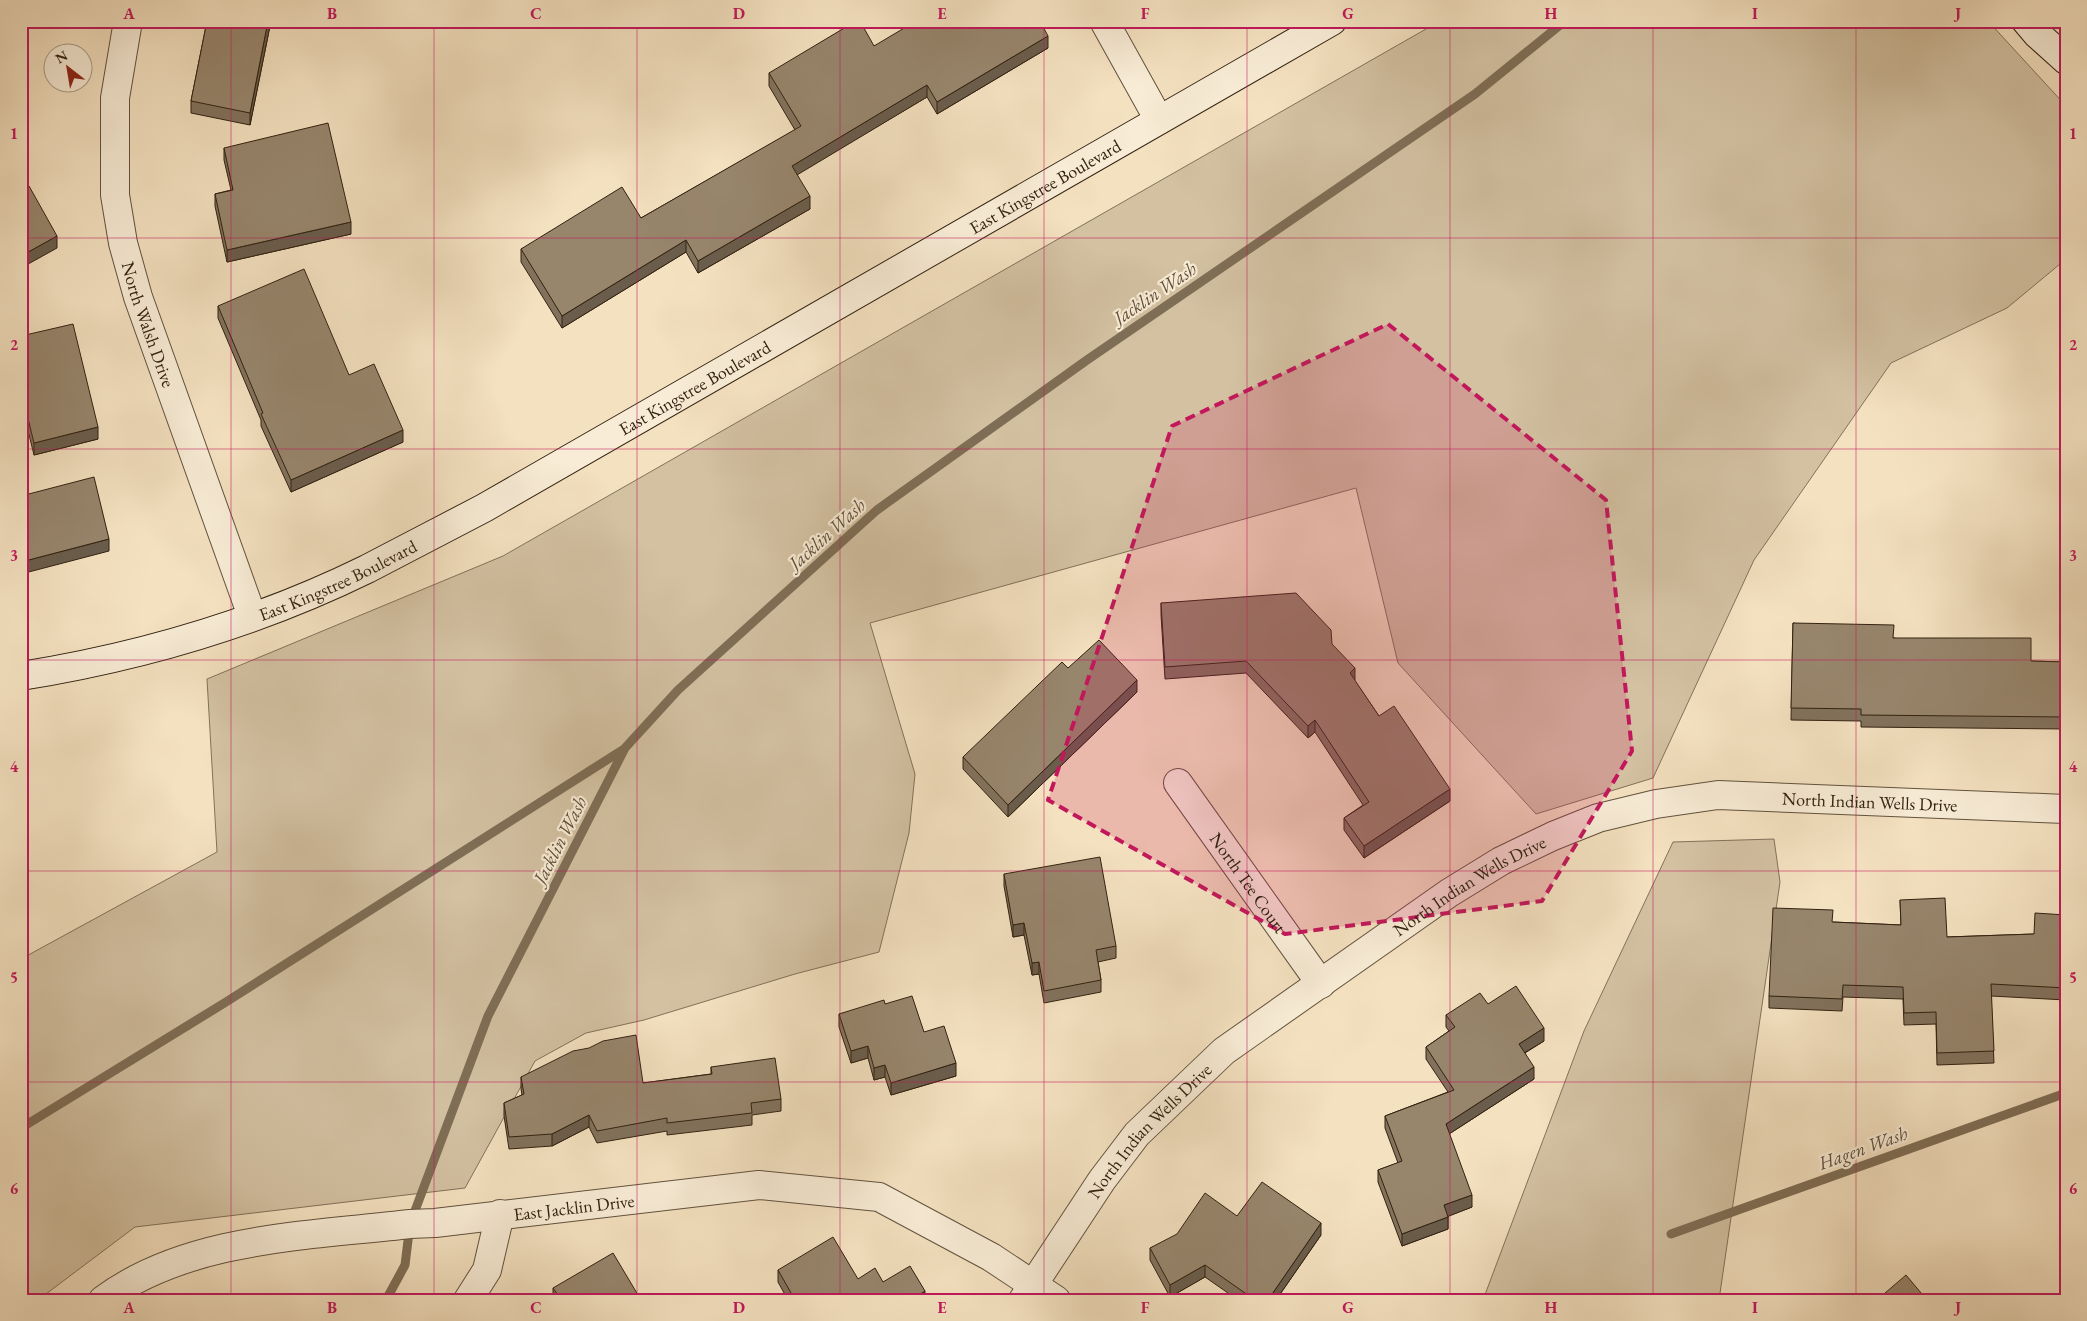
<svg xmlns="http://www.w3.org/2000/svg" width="2087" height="1321" font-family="'EB Garamond',serif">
	<rect width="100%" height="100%" fill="#f4e1c0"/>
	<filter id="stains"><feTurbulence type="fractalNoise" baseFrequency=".004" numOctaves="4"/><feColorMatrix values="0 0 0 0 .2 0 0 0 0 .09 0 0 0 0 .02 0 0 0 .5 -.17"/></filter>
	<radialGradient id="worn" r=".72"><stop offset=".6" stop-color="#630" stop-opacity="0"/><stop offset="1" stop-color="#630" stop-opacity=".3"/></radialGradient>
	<path fill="#d3c1a2" stroke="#82725a" d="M 1440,21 L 1988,21 L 2066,106 L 2066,259 L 2007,308 L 1891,363 L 1754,560 L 1653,778 L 1536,814 L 1398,663 L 1356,488 L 870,623 L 915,774 L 909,833 L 879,952 L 795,974 L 644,1020 L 586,1033 L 535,1061 L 465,1188 L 135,1227 L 38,1300 L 21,1300 L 21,959 L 217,852 L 207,679 L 503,556 Z
		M 1774,839 L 1780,882 L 1719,1300 L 1483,1300 L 1584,1031 L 1673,842 Z"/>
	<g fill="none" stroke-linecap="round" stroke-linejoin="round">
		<path stroke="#7f6e56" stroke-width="9" d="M 21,1128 L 226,1002 L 624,749
			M 1671,1234 L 2066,1093
			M 386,1300 L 405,1265 L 410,1224 L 488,1016 L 625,748 L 678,690 L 877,510 L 1087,360 L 1475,94 L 1565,21"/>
		<g stroke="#62523d" stroke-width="30">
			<g id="street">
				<path id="s1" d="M 128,21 L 115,98 L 115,195 L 123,243 L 138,297 L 252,616"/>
				<path d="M 1104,21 L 1159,120"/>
				<path id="s2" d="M 1178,783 L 1321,984"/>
				<path id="s3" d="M 103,1300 C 188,1237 309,1236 410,1224 L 435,1223 L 759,1185 L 879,1197 L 991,1257 L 1056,1300"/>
				<path d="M 468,1300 L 487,1270 L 500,1214"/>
				<path id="s4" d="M 1023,1300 L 1102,1180 L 1137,1134 L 1224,1051 L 1449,893 L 1501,861 L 1553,836 L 1598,818 L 1656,804 L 1718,795 L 2066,809"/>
			</g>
		</g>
		<g stroke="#322211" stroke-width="30">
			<g id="secondary">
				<path d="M 2026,21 L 2037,34 L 2066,60"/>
				<path id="s5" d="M 21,676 C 140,657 259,622 367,569 C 406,549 445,528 484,508 L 1332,21"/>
			</g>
		</g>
		<use href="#street" stroke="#f8ecd6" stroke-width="28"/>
		<use href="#secondary" stroke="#f8ecd6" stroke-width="28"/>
	</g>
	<path fill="#82725d" stroke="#322211" d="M 207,21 L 271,21 L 250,125 L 191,113 L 191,101 Z
		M 874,46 L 1048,48 L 937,114 L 927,97 L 797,174 L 810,209 L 698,273 L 686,252 L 562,328 L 521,262 L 521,249 L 641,218 L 795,130 L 769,86 L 769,73 Z
		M 224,148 L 351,234 L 227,262 L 215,206 L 215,194 L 231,190 L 224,160 Z
		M 218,306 L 349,375 L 403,442 L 291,492 L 261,426 L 261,420 L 218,318 Z
		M 21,336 L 98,439 L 34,455 L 21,402 Z
		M 1161,603 L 1332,644 L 1355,681 L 1379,716 L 1450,801 L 1364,858 L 1344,830 L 1344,818 L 1363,805 L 1315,732 L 1308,738 L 1246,673 L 1165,679 L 1161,615 Z
		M 1793,623 L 1894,638 L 2031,661 L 2066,662 L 2066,729 L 1861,727 L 1861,721 L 1791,720 Z
		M 1068,668 L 1137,692 L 1008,817 L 963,769 L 963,757 Z
		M 1004,874 L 1116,946 L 1116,958 L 1098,962 L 1101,980 L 1101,992 L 1044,1003 L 1039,974 L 1032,975 L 1024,935 L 1013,937 L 1004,886 Z
		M 1900,900 L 1947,937 L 2034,934 L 2066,915 L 2066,1000 L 1991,996 L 1994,1063 L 1937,1065 L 1936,1024 L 1904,1025 L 1903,999 L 1843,997 L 1842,1011 L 1769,1008 L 1769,996 L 1833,922 L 1901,925 Z
		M 885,1004 L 924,1032 L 956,1076 L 891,1095 L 885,1077 L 874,1080 L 868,1058 L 851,1063 L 839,1027 L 839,1014 Z
		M 1488,1004 L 1544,1041 L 1525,1053 L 1534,1079 L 1449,1134 L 1472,1207 L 1448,1216 L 1448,1229 L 1402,1246 L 1378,1182 L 1378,1170 L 1398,1163 L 1385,1128 L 1385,1116 L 1448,1092 L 1426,1059 L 1426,1047 L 1449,1031 L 1446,1027 L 1446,1015 Z
		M 711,1067 L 781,1099 L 781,1111 L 752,1115 L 752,1125 L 667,1135 L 667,1131 L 597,1143 L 589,1127 L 552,1146 L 509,1149 L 504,1116 L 504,1103 L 522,1095 L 521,1089 L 521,1077 L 643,1083 L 711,1074 Z
		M 1237,1216 L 1321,1235 L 1276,1300 L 1238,1300 L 1205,1277 L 1170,1297 L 1150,1260 L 1150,1248 Z
		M 778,1270 L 883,1282 L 925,1300 L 788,1300 L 778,1282 Z
		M 553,1288 L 641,1300 L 553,1298 Z"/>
	<path fill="#6a5d4c" stroke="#322211" d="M 268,21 L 271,21 L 250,125 L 250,113 Z
		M 1048,36 L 1048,48 L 937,114 L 937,102 Z
		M 927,85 L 927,97 L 792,178 L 792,166 Z
		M 810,196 L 810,209 L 698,273 L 698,261 Z
		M 351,222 L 351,234 L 227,262 L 227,250 Z
		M 57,236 L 57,248 L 21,268 L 21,256 Z
		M 686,240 L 686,252 L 562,328 L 562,316 Z
		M 98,427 L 98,439 L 34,455 L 34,443 Z
		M 403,430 L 403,442 L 291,492 L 291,480 Z
		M 109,539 L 109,551 L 21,574 L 21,562 Z
		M 1355,668 L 1355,680 L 1350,685 L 1350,673 Z
		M 1137,680 L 1137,692 L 1008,817 L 1008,805 Z
		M 1315,720 L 1315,732 L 1308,738 L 1308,726 Z
		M 1450,789 L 1450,801 L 1364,858 L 1364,846 Z
		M 1024,923 L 1024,935 L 1013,937 L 1013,925 Z
		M 1039,962 L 1039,974 L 1032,975 L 1032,963 Z
		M 1544,1028 L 1544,1041 L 1519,1056 L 1519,1044 Z
		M 868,1046 L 868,1058 L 851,1063 L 851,1051 Z
		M 956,1063 L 956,1076 L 891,1095 L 891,1083 Z
		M 885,1065 L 885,1077 L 874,1080 L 874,1068 Z
		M 1534,1067 L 1534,1079 L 1446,1136 L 1446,1124 Z
		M 589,1115 L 589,1127 L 552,1146 L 552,1134 Z
		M 1472,1195 L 1472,1207 L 1444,1218 L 1444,1205 Z
		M 1448,1217 L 1448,1229 L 1402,1246 L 1402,1234 Z
		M 1321,1223 L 1321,1235 L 1276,1300 L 1268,1300 Z
		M 1205,1265 L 1205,1277 L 1170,1297 L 1170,1285 Z
		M 925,1291 L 925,1300 L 911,1300 Z"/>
	<path fill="#97856c" stroke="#322211" d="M 207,21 L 268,21 L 250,113 L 191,101 Z
		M 856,21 L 860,21 L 874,46 L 916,21 L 1040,21 L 1048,36 L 937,102 L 927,85 L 792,166 L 810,196 L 698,261 L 686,240 L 562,316 L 521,249 L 622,187 L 641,218 L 801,126 L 769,73 Z
		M 328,123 L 351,222 L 227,250 L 215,194 L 233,190 L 224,148 Z
		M 29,186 L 57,236 L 21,256 L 21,191 Z
		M 304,269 L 349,375 L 374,364 L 403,430 L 291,480 L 261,414 L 263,413 L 218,306 Z
		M 73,324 L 98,427 L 34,443 L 21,390 L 21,336 Z
		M 94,477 L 109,539 L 21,562 L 21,496 Z
		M 1296,593 L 1331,630 L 1332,644 L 1355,668 L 1350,673 L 1379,716 L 1394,706 L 1450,789 L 1364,846 L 1344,818 L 1369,802 L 1315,720 L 1308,726 L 1246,661 L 1165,667 L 1161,603 Z
		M 1793,623 L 1894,625 L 1893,638 L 2031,638 L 2031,661 L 2066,662 L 2066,717 L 1861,715 L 1861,709 L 1791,708 Z
		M 1099,640 L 1137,680 L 1008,805 L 963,757 L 1062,662 L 1068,668 Z
		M 1100,857 L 1116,946 L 1096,950 L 1101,980 L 1044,991 L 1039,962 L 1032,963 L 1024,923 L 1013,925 L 1004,874 Z
		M 1945,898 L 1947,937 L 2034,934 L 2035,913 L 2066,915 L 2066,988 L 1991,984 L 1994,1051 L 1937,1053 L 1936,1012 L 1904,1013 L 1903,987 L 1843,985 L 1842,999 L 1769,996 L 1773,908 L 1833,910 L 1832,922 L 1901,925 L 1900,900 Z
		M 1516,986 L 1544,1028 L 1519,1044 L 1534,1067 L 1446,1124 L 1472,1195 L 1444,1205 L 1448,1217 L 1402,1234 L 1378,1170 L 1402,1161 L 1385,1116 L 1454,1090 L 1426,1047 L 1455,1027 L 1446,1015 L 1480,993 L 1488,1004 Z
		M 912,996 L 924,1032 L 944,1026 L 956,1063 L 891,1083 L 885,1065 L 874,1068 L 868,1046 L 851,1051 L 839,1014 L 884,1000 L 885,1004 Z
		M 636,1035 L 643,1083 L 712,1074 L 711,1067 L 775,1058 L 781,1099 L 751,1103 L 752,1113 L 667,1123 L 667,1118 L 597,1131 L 589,1115 L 552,1134 L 509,1137 L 504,1103 L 524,1094 L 521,1077 L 573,1051 L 589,1048 L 603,1041 Z
		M 1262,1182 L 1321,1223 L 1268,1300 L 1255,1300 L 1205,1265 L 1170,1285 L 1150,1248 L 1177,1234 L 1205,1193 L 1237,1216 Z
		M 833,1237 L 858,1279 L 875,1268 L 883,1282 L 910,1266 L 925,1291 L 911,1300 L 795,1300 L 778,1270 Z
		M 613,1253 L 641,1300 L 550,1300 L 558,1295 L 553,1288 Z
		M 1906,1275 L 1927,1300 L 1877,1300 Z"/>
	<path fill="#c2185b" fill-opacity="0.2" stroke="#c2185b" stroke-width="4" stroke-dasharray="10 6" stroke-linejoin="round" d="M 1388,324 L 1606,500 L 1632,751 L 1542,901 L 1285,934 L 1048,800 L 1172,426 Z"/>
	<path fill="none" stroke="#c2185b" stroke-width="1" stroke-opacity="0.55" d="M 231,21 L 231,1300M 434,21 L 434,1300M 637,21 L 637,1300M 840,21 L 840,1300M 1044,21 L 1044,1300M 1247,21 L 1247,1300M 1450,21 L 1450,1300M 1653,21 L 1653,1300M 1856,21 L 1856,1300M 21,238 L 2066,238M 21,449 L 2066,449M 21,660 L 2066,660M 21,871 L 2066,871M 21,1082 L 2066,1082"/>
	<g text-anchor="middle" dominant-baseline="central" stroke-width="4.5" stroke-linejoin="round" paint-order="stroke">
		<g font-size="18" fill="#322211" stroke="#f8ecd6">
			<text stroke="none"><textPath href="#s5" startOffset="1142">East Kingstree Boulevard</textPath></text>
			<text stroke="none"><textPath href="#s1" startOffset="309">North Walsh Drive</textPath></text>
			<text stroke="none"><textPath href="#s5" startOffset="738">East Kingstree Boulevard</textPath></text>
			<text stroke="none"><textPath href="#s5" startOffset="332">East Kingstree Boulevard</textPath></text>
			<text stroke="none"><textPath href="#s4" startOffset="1038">North Indian Wells Drive</textPath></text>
			<text stroke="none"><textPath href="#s2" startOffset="122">North Tee Court</textPath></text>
			<text stroke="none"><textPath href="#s4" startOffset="618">North Indian Wells Drive</textPath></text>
			<text stroke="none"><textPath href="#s4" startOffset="212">North Indian Wells Drive</textPath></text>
			<text stroke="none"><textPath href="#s3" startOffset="485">East Jacklin Drive</textPath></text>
		</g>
		<g font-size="19" font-style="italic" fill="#5f4e39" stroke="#f8ecd6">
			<text transform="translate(1155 293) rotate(-34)">Jacklin Wash</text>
			<text transform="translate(827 534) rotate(-42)">Jacklin Wash</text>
			<text transform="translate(560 840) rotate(-63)">Jacklin Wash</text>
			<text transform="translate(1863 1148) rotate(-20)">Hagen Wash</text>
		</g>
	</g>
	<rect width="2087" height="1321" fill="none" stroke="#f4e1c0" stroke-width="55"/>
	<g transform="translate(68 68) rotate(329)"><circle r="24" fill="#f8ecd6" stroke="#a99b87"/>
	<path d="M0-4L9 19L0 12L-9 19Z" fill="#8f2418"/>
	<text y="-8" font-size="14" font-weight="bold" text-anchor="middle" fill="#322211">N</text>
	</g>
	<rect x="28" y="28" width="2032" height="1266" fill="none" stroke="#c2185b" stroke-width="2"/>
	<g font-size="16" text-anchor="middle" font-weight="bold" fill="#c2185b">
		<text x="129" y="19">A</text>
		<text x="332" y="19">B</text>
		<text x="536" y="19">C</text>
		<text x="739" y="19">D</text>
		<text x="942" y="19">E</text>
		<text x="1145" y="19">F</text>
		<text x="1348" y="19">G</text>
		<text x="1551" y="19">H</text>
		<text x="1755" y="19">I</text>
		<text x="1958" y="19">J</text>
		<text x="14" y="139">1</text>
		<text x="2073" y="139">1</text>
		<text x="14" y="350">2</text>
		<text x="2073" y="350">2</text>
		<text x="14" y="561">3</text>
		<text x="2073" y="561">3</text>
		<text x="14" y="772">4</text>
		<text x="2073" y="772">4</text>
		<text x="14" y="983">5</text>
		<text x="2073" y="983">5</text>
		<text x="14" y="1194">6</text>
		<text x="2073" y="1194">6</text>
		<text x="129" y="1313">A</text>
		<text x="332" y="1313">B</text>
		<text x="536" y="1313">C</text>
		<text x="739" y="1313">D</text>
		<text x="942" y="1313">E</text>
		<text x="1145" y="1313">F</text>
		<text x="1348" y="1313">G</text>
		<text x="1551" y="1313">H</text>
		<text x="1755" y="1313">I</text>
		<text x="1958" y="1313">J</text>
	</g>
	<rect width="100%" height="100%" filter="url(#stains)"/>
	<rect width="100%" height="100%" fill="url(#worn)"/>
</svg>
